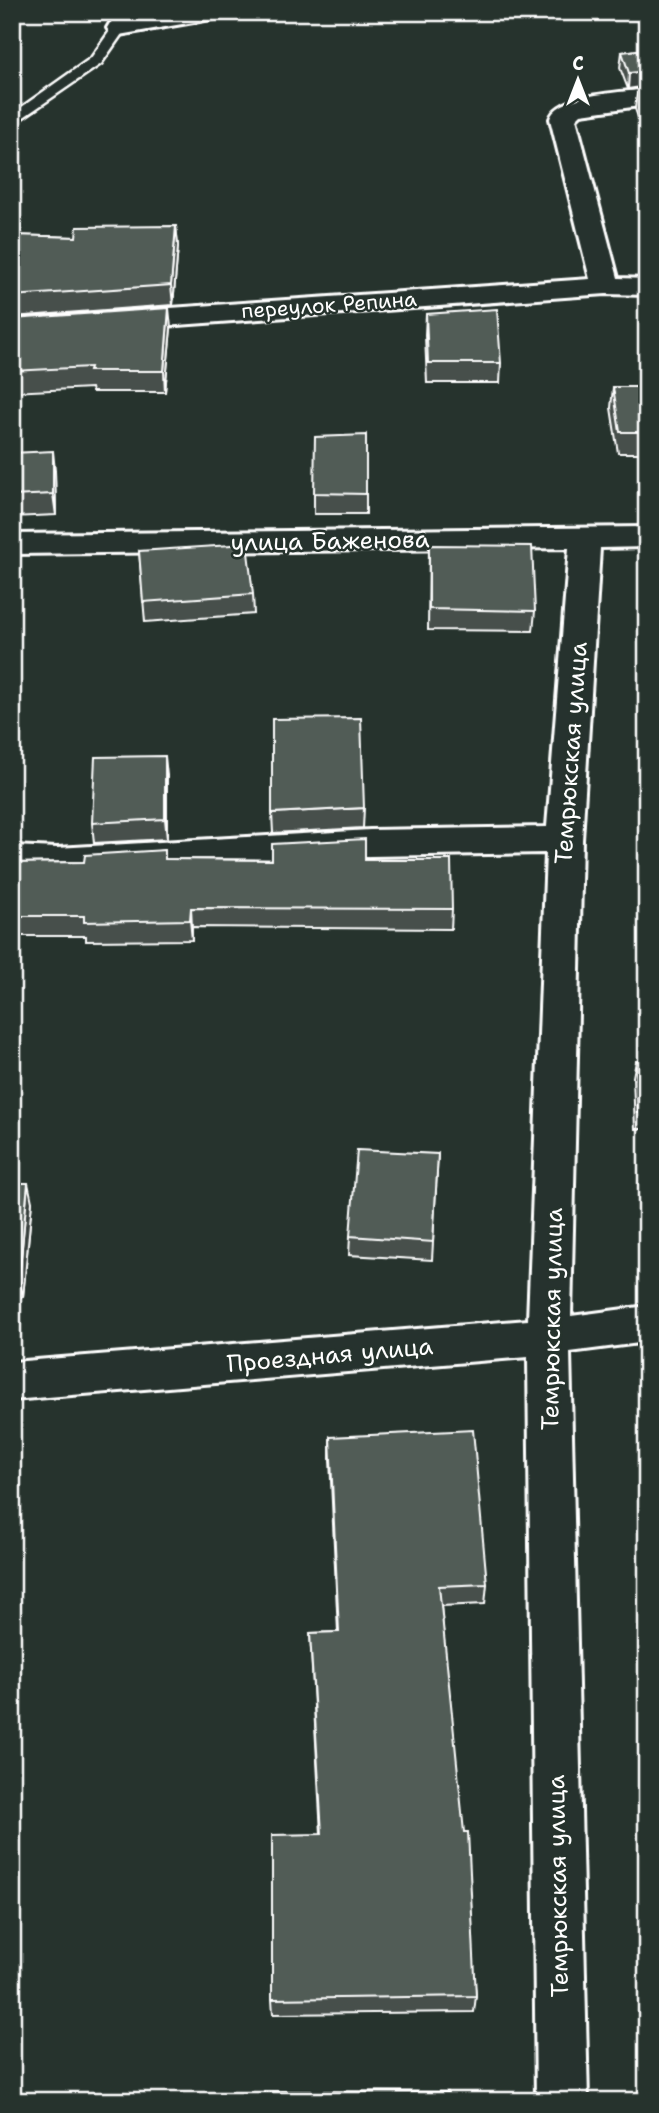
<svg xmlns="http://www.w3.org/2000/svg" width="659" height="2113" font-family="'Shantell Sans',sans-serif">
	<rect width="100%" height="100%" fill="#26332d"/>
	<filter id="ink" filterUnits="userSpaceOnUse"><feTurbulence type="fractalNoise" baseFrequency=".0143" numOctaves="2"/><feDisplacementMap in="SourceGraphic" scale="14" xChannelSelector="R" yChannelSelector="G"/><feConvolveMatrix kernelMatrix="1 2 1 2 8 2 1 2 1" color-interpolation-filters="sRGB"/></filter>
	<g filter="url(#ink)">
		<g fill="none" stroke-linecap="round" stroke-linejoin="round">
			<g stroke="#fff" stroke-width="5">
				<path id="service" d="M 110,12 L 124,12 L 126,28 L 101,64 L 12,125 L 12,114 L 91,58 L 112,28 Z"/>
			</g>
			<g stroke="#fff" stroke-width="6">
				<path id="minor" d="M 167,12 L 223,12 L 220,17 L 211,19 L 119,35 L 110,33 L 107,28 L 110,23 Z
					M 647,89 L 647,105 L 581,114 L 576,119 L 618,278 L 647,279 L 647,295 L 606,294 L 12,337 L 12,319 L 590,279 L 550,119 C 558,93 622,93 647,89 Z
					M 647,527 L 647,547 L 600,548 L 582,840 L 571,1316 L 647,1306 L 647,1342 L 570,1352 L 588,2101 L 536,2101 L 528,1357 L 12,1400 L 12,1362 L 528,1320 L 546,853 L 370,856 L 57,874 L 12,872 L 12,846 L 57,848 L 370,830 L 547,827 L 569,548 L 12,554 L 12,534 Z"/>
			</g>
			<use href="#service" fill="#26332d" fill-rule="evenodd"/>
			<use href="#minor" fill="#26332d" fill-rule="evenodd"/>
		</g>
		<path fill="#464f4b" stroke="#fff" stroke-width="2" d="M 647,49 L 647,86 L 628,89 L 620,68 L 622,52 Z
			M 647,91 L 647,141 L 635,109 L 637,93 Z
			M 176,226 L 178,246 L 173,305 L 12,317 L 12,235 L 76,237 Z
			M 426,314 L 501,363 L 500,383 L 427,383 L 425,335 Z
			M 12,319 L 171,328 L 165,392 L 92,392 L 91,388 L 12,392 Z
			M 613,387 L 647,387 L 647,453 L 618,453 L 611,408 Z
			M 366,435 L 366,514 L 314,514 L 314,493 Z
			M 12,453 L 55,471 L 56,515 L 12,517 Z
			M 429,545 L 535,611 L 533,631 L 428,630 Z
			M 139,551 L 253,594 L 254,614 L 145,622 Z
			M 645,706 L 647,706 L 647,758 L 645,758 L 643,717 Z
			M 167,776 L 167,839 L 94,843 L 92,823 Z
			M 364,808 L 363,828 L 273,833 L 272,813 Z
			M 165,850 L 165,859 L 365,860 L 452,909 L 451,929 L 192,927 L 192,940 L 86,941 L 86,936 L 12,936 L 12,863 L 84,862 Z
			M 636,1061 L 647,1062 L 647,1129 L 635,1129 L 633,1077 Z
			M 438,1154 L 432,1260 L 349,1255 L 350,1236 Z
			M 12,1183 L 32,1202 L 23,1297 L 12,1297 Z
			M 647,1197 L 647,1238 L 646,1238 Z
			M 330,1437 L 487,1584 L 485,1604 L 441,1606 L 476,1996 L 474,2012 L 273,2014 L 272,1999 L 321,1834 L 310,1633 L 338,1632 L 330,1459 Z
			M 647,1450 L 647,1504 L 643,1467 Z"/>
		<path fill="#39403d" stroke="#fff" stroke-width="2" d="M 647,71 L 647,86 L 628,89 L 629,73 Z
			M 176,226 L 178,246 L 173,305 L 171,285 Z
			M 169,308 L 171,328 L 165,392 L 164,371 Z
			M 53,451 L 55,471 L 56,515 L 53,494 Z
			M 165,756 L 167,776 L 167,839 L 165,819 Z
			M 191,908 L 192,927 L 192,940 L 190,920 Z
			M 28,1183 L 32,1202 L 23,1297 L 19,1279 Z"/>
		<path fill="#515c57" stroke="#fff" stroke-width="2" d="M 647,49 L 647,71 L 629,73 L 622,52 Z
			M 647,91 L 647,120 L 637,93 Z
			M 176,226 L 171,285 L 12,296 L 12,235 L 76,237 L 77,227 Z
			M 169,308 L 164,371 L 89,371 L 90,367 L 12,371 L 12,319 Z
			M 497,309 L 501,363 L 428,363 L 426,314 Z
			M 613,387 L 647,387 L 647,432 L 620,432 Z
			M 366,435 L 366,494 L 314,493 L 315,437 Z
			M 53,451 L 53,494 L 12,496 L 12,453 Z
			M 247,544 L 253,594 L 143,602 L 139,551 Z
			M 429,545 L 532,546 L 535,611 L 429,609 Z
			M 645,706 L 647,706 L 647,747 Z
			M 361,718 L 364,808 L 272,813 L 272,719 Z
			M 165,756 L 165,819 L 92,823 L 95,757 Z
			M 365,839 L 365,860 L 451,860 L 452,909 L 191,908 L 190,920 L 84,922 L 84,916 L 12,916 L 12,863 L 84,862 L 85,855 L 165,850 L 165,859 L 272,860 L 272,844 Z
			M 636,1061 L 647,1062 L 647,1113 L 638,1113 Z
			M 357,1150 L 438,1154 L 433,1242 L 350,1236 Z
			M 12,1183 L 28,1183 L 19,1279 L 12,1279 Z
			M 473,1430 L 487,1584 L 439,1586 L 464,1832 L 468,1832 L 476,1996 L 272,1999 L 272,1835 L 322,1834 L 310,1633 L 339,1632 L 330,1437 Z
			M 264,2091 L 447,2092 L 447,2101 L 263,2101 Z"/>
	</g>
	<g text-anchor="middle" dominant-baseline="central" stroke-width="5" stroke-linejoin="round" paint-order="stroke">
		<g font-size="21" fill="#fff" stroke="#26332d">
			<text transform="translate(329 305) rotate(-4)">переулок Репина</text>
		</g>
		<g font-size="24" fill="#fff" stroke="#26332d">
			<text transform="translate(330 541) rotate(-1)">улица Баженова</text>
			<text transform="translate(571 753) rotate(-86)">Темрюкская улица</text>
			<text transform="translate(552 1319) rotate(-89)">Темрюкская улица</text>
			<text transform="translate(330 1355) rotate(-5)">Проездная улица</text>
			<text transform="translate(558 1886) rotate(-91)">Темрюкская улица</text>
		</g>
	</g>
	<rect width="659" height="2113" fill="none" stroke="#26332d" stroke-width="42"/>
	<rect x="21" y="21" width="617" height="2071" fill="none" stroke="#fff" stroke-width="2.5" filter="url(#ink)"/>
	<g transform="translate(578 80)" stroke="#26332d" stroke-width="5" paint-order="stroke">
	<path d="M0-5L12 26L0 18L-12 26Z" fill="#ffffff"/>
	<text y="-10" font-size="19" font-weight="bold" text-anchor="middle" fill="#ffffff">С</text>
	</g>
</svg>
